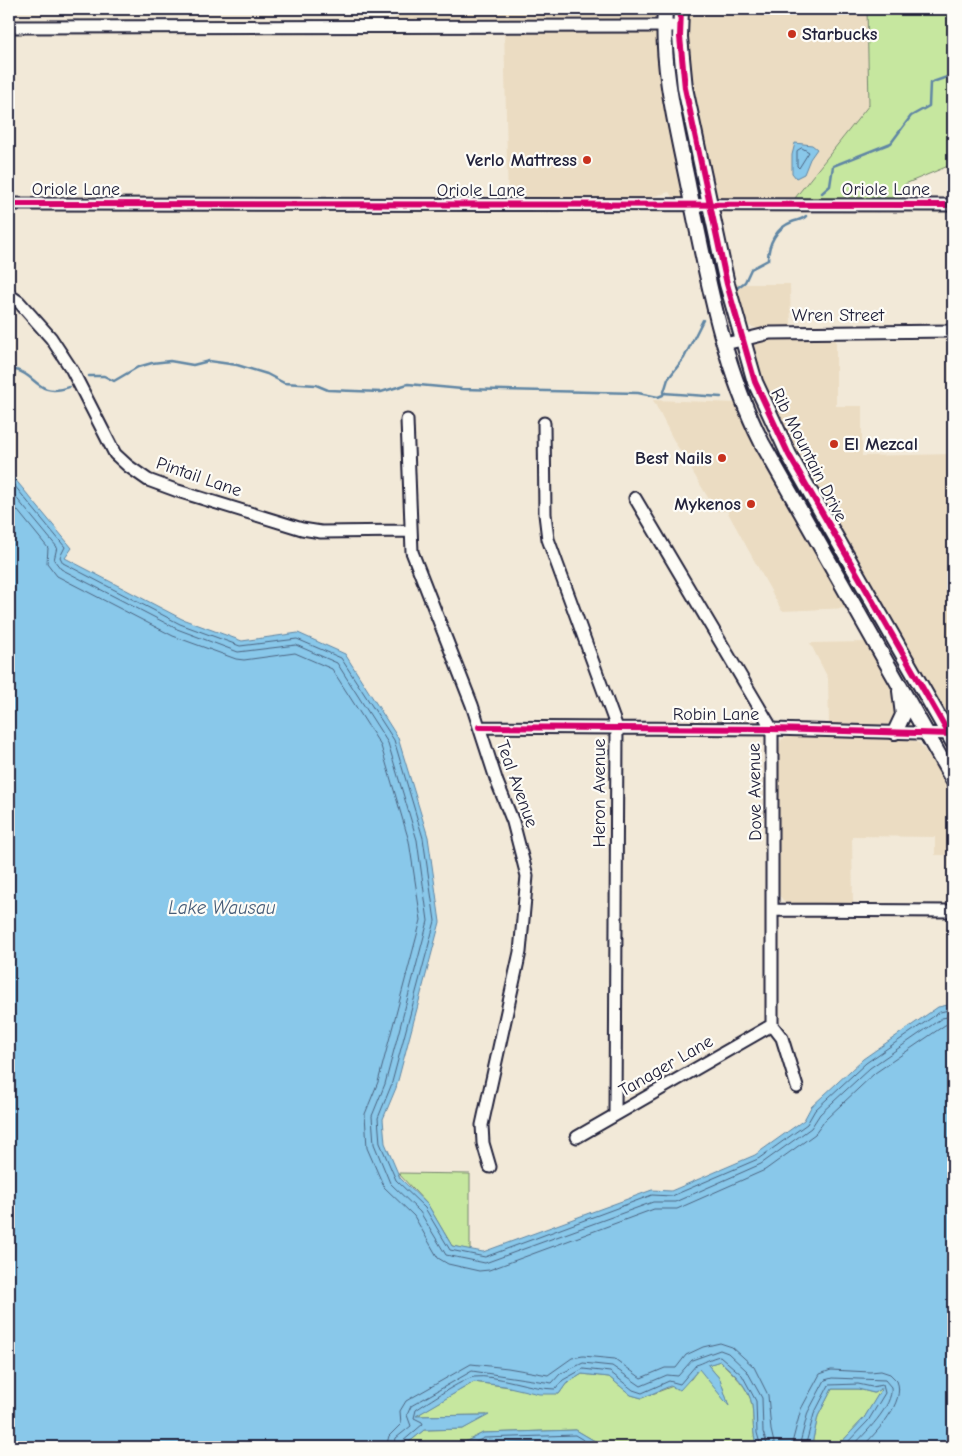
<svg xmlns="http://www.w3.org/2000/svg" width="962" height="1456" font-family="'Comic Neue',sans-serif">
	<rect width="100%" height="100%" fill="#f2e9d8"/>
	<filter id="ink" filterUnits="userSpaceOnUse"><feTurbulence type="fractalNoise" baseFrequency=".02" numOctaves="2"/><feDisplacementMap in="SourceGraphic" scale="10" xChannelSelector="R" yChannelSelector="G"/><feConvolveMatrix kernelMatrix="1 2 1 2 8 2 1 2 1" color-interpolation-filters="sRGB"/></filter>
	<g filter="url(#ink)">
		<path fill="#ebdcc2" d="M 395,9 L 867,9 L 869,105 L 790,204 L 678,205 L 669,192 L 623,205 L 508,205 L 504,26 L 396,26 Z
			M 732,284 L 790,284 L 791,328 L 761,329 L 744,325 Z
			M 761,338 L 836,338 L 836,406 L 862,406 L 862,456 L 953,454 L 953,722 L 915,668 L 774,416 L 751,351 L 756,341 Z
			M 653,400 L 738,403 L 849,608 L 782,611 L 727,511 L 716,511 L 673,439 Z
			M 868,642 L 899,706 L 892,723 L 884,726 L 829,725 L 828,678 L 810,643 Z
			M 810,736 L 895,739 L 915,741 L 920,744 L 953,790 L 953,855 L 935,855 L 935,837 L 852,836 L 853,906 L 787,905 L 779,895 L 779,749 L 781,740 L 786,737 Z"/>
		<path fill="#c6e79f" stroke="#74846d" d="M 867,9 L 953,9 L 953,164 L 905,184 L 900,201 L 795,198 L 869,105 Z
			M 398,1173 L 470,1174 L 470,1250 L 452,1246 L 428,1205 Z
			M 720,1361 C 732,1373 749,1387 752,1405 C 754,1420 752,1433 757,1447 L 605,1447 L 576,1430 L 483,1433 L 455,1447 L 403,1447 L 424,1430 L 463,1429 L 487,1415 L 415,1416 L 474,1382 L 559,1394 L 566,1384 L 582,1374 L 609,1377 L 631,1395 L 642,1398 L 691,1379 L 699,1368 L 728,1404 L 720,1379 L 708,1365 Z
			M 883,1387 L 864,1418 L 837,1447 L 806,1447 L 812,1444 L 818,1416 L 832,1389 L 858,1389 L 874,1393 Z"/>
		<path fill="#89c8ea" stroke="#6086a4" d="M 795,143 L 812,145 L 817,149 L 810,159 L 804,174 L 796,178 L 792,173 L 792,155 Z
			M 9,472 L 72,548 L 65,558 L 182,619 L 242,641 L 298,633 L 345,654 L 398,738 L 428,837 L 440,922 L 396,1088 L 383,1119 L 385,1143 L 400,1178 L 428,1205 L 452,1246 L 483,1252 L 652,1190 L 671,1191 L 755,1155 L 804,1120 L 811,1107 L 863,1059 L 938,1007 L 953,1004 L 953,1447 L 837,1447 L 864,1418 L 882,1388 L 874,1393 L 858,1389 L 832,1389 L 818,1416 L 812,1444 L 806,1447 L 757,1447 C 752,1433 754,1420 752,1405 C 749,1387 733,1372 720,1361 L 708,1365 L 720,1379 L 729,1406 L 699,1369 L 680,1390 L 670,1386 L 642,1398 L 631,1395 L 609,1377 L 582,1374 L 566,1384 L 559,1394 L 539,1394 L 505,1386 L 474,1382 L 416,1416 L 489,1415 L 463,1429 L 424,1430 L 403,1447 L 9,1447 Z
			M 576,1430 L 605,1447 L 455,1447 L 483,1433 Z"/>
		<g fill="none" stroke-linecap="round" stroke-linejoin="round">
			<path stroke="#4b6481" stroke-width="1" d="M 802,148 L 809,152 L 799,168 L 797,166 L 797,151 Z
				M 9,479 L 65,547 L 60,557 L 63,563 L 180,624 L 240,646 L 297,639 L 341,658 L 394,740 L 423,838 L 435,921 L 391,1086 L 378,1118 L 380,1143 L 396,1180 L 425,1208 L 450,1250 L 485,1257 L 652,1195 L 672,1196 L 758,1159 L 807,1124 L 815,1110 L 866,1063 L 940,1012 L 953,1009
				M 9,489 L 57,547 L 54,560 L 61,569 L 177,629 L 238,652 L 296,645 L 337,663 L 388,743 L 417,840 L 428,921 L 385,1084 L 372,1116 L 374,1144 L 390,1183 L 420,1212 L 446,1255 L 485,1263 L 653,1202 L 675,1202 L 761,1164 L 811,1128 L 820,1114 L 870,1068 L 942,1018 L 953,1016
				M 9,500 L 48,548 L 47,563 L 57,576 L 173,636 L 236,659 L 244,660 L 295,653 L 332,669 L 381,746 L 409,841 L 421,920 L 378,1082 L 365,1114 L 367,1148 L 384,1187 L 414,1216 L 438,1258 L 448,1264 L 479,1271 L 489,1270 L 654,1209 L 677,1209 L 765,1170 L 815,1134 L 826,1119 L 875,1073 L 945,1025 L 953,1023
				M 386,1447 L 389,1436 L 401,1424 L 400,1411 L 406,1401 L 471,1364 L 508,1368 L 548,1375 L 572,1358 L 583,1356 L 615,1359 L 641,1378 L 665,1368 L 676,1368 L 686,1355 L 703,1347 L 720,1343 L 732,1347 L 754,1367 L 768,1395 L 771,1430 L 775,1447
				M 394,1447 L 396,1438 L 411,1426 L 407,1415 L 411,1406 L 472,1371 L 552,1383 L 560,1374 L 583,1363 L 612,1366 L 641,1386 L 667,1375 L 678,1376 L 692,1360 L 720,1350 L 728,1353 L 747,1371 L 762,1398 L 763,1432 L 768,1447
				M 400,1447 L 402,1442 L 423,1424 L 422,1422 L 414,1418 L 416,1410 C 426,1403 463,1379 474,1377 C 496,1374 530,1389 555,1389 L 563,1380 L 583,1369 L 610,1372 L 633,1390 L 642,1393 L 669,1381 L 680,1384 L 696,1365 C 704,1363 710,1358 720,1356 L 742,1375 L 756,1401 L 757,1433 L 761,1447
				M 466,1447 L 484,1438 L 575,1435 L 595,1447
				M 479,1447 L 486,1444 L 573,1442 L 583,1447
				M 791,1447 L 801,1409 L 820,1374 L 831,1370 L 870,1372 L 881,1371 L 890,1374 L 897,1381 C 906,1402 876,1433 862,1447
				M 799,1447 L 808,1412 L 825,1380 L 832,1378 L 885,1380 L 891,1387 C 894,1406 864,1434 852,1447
				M 805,1447 L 814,1414 L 829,1385 L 858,1384 L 872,1387 L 883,1385 L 885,1393 L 868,1421 L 843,1447"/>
			<path stroke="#6086a4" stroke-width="2.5" d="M 822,193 L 830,186 L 833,166 L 891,143 L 911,116 L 929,106 L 930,83 L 947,77 L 953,71
				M 737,288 L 745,282 L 751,269 L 768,260 C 768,244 776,228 792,222 C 797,220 802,220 806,216
				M 9,373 L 16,370 C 37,375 37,398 69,387
				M 89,376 L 104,376 L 114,381 L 138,367 L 152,363 L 170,361 L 193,365 L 209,361 L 237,365 L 267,374 L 284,383 L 316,385 L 328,390 L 381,392 L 408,384 L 462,389 L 638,393 L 658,397 L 663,395 L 668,379 L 684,358 L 703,320
				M 663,393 L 721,397"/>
			<g stroke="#22223b" stroke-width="15">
				<path id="minor" d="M 9,27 L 672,26
					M 9,204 L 953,205
					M 9,295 L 19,302 L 51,338 L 72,370 L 115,454 L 128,466 L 148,480 L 178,491 L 302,529 L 321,532 L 409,531
					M 725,344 L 770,333 L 953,331
					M 407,420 L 412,552 L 472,705 L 497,782 L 513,822 L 527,876 L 520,952 L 482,1125 L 483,1143 L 490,1167
					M 544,423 L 545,514 L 548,539 L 617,728 L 615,1115
					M 635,498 L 772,729 L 772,1025 L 782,1038 L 797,1087
					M 479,727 L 772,729 L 953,734
					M 773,910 L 953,911
					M 577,1137 L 772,1025"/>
			</g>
			<g stroke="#22223b" stroke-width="18">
				<path id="major" d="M 665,9 C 661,70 677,129 689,189 C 707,275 722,364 762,443 L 953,780
					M 681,9 L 680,37 L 685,88 L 727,284 L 755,382 L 789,455 L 953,742
					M 895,732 L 903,715 L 900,691"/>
			</g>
			<use href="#minor" stroke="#fdfcf7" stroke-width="11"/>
			<use href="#major" stroke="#fdfcf7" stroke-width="14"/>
			<g stroke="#fdfcf7" stroke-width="9">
				<path id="cycleway" d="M 681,9 L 680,37 L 685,88 L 727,284 L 755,382 L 789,455 L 949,734
					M 9,204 L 953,205
					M 479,727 L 772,729 L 953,734"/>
			</g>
			<use href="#cycleway" stroke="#d6006c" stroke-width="6"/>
		</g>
	</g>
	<g fill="#c8321e" stroke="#fdfcf7" stroke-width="2">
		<circle cx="792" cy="34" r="5"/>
		<circle cx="587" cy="160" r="5"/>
		<circle cx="834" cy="444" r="5"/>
		<circle cx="722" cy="458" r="5"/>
		<circle cx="751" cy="504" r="5"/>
	</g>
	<g text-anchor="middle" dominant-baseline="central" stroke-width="4.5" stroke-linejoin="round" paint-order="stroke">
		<g font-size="18" font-weight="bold" fill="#22223b" stroke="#fdfcf7" text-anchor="end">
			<text x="802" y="34" text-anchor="start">Starbucks</text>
			<text x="577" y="160">Verlo Mattress</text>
			<text x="844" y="444" text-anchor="start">El Mezcal</text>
			<text x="712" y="458">Best Nails</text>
			<text x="741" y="504">Mykenos</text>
		</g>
		<g font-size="18" fill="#22223b" stroke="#fdfcf7">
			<text x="76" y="189">Oriole Lane</text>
			<text x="886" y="189">Oriole Lane</text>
			<text x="481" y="190">Oriole Lane</text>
			<text x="838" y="315">Wren Street</text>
			<text transform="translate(809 455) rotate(63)">Rib Mountain Drive</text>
			<text transform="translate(199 477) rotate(19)">Pintail Lane</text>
			<text x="716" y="714">Robin Lane</text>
			<text transform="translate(517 784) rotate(70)">Teal Avenue</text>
			<text transform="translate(755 792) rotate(-91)">Dove Avenue</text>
			<text transform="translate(599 793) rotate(-90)">Heron Avenue</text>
			<text transform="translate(666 1066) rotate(-30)">Tanager Lane</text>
		</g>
		<g font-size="19" font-style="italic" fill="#465c78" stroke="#fdfcf7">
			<text x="222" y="908">Lake Wausau</text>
		</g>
	</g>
	<rect width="962" height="1456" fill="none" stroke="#fdfcf7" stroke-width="30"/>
	<rect x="15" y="15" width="932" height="1426" fill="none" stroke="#22223b" stroke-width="2" filter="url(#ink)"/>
</svg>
